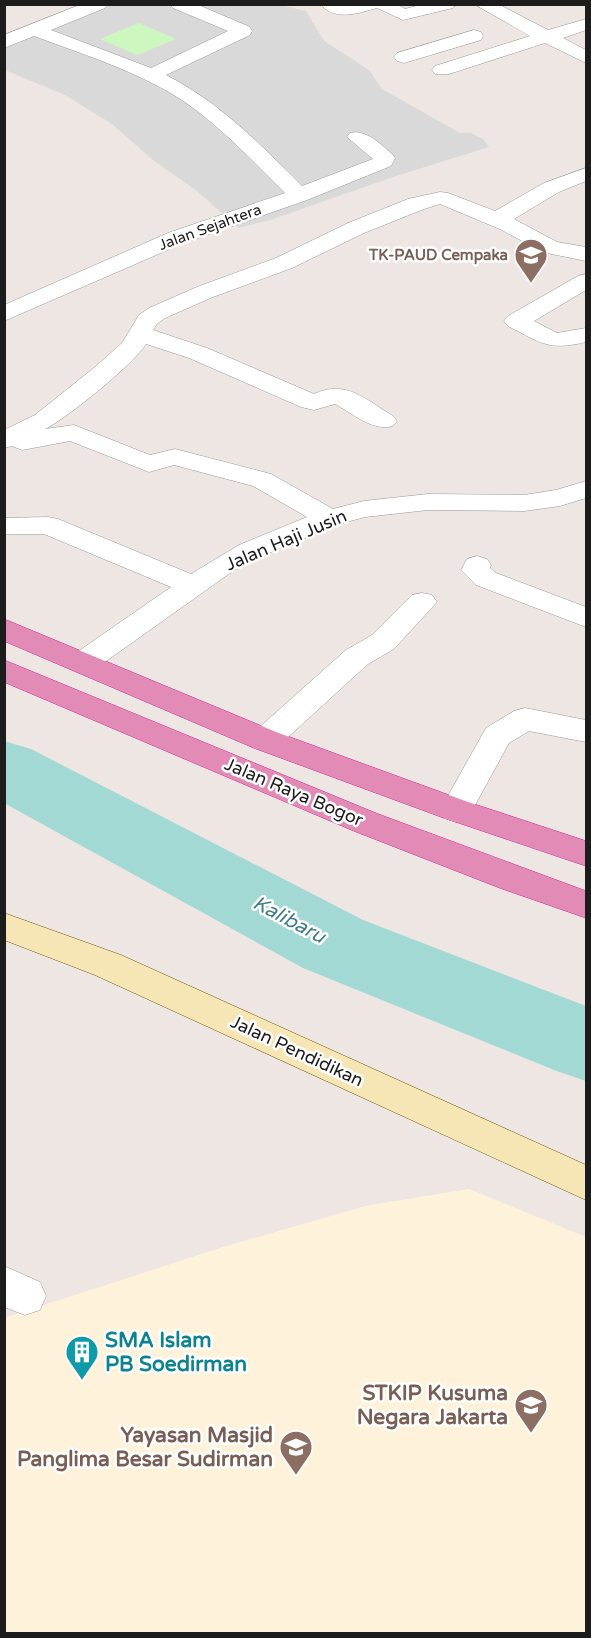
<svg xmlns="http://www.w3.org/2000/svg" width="591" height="1638" font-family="'Varela Round',sans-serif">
	<rect width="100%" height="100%" fill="#ede6e2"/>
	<path fill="#dad9d9" d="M 94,5 L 281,5 L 306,11 L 324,41 L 369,70 L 382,89 L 460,133 L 471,133 L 483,139 L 489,147 L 393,177 L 273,219 L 239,228 L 198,192 L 153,160 L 112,124 L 65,95 L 5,70 L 5,38 Z"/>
	<path fill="#fef3da" d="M 469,1189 L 586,1237 L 586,1633 L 5,1633 L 4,1318 L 220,1248 L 365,1206 Z"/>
	<path fill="#ccf7bf" d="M 139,23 L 176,39 L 137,55 L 100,39 Z"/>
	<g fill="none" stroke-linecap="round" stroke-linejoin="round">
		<path fill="#a3d9d5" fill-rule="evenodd" d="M 4,741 L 31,749 L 363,920 L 586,1006 L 586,1081 L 554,1070 L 303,968 L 4,803 Z"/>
		<g stroke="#999" stroke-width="1">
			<path id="street" d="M 82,4 L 108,4 L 105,8 L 51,30 L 151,68 L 228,31 L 173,8 L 170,4 L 196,4 L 250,27 L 252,31 L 250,35 L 166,75 C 219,102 260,144 302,186 L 373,159 L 347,137 L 350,133 C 366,129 380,144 392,154 L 395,158 L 391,166 L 307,200 L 184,243 L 4,321 L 4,305 L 168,233 L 285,193 C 252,160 220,126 182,100 C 137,71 85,55 34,36 L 4,48 L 4,35 Z
				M 320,4 L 397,4 L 405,9 L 423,4 L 456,4 L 453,8 L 403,20 L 377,8 C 358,13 336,22 320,4 Z
				M 474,4 L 498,4 L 548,30 L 586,19 L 586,30 L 563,38 L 586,50 L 586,63 L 545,43 L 449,74 L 435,74 L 432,70 L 435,66 L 530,36 Z
				M 474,30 L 481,32 L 483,36 L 481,40 L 404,63 L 397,61 L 394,57 L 397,53 Z
				M 586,168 L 586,181 L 559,192 L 514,219 L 557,242 L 586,247 L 586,261 L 542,252 L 502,230 L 440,204 L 424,209 L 364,233 L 292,268 L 213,297 L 165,318 L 157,324 L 153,330 L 207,348 L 314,394 C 346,379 366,400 393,416 L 397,421 L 393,426 C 373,432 352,413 335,404 L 314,410 L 301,407 L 189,358 L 146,344 C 135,363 66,419 45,429 L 74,425 L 150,455 L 175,449 L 271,474 L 333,509 L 364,501 L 428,494 L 524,495 L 556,490 L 586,481 L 586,498 L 560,506 L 524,511 L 428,510 L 365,517 L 339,524 L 259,557 L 233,571 L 95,669 L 84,672 L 73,669 L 69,662 L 73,655 L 171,587 L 44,534 L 4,534 L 4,518 L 48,517 L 58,519 L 191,574 L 239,545 L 307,517 L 253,486 L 174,465 L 149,472 L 70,441 L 22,450 L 12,446 L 4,448 L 4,430 L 35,415 L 95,367 L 122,343 L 139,315 L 149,308 L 197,287 L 276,258 L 348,223 L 408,199 L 440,192 L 448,193 L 495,211 L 544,183 Z
				M 586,274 L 586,290 L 534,321 L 557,333 L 586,328 L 586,342 C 548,351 541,343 508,326 L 504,321 L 508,316 L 578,276 Z
				M 477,556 L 487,559 L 491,565 L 490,568 L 496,573 L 586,607 L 586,627 L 476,585 L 461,570 L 467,559 Z
				M 422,593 L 432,595 L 437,602 L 394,649 L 368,664 L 276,748 L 265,751 L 254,748 L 249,740 L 254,732 L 346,650 L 372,635 L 412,595 Z
				M 525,708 L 586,720 L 586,742 L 529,731 L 509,743 L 468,818 L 456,822 L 444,818 L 440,810 L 486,728 L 514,711 Z
				M 4,1266 L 40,1282 L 46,1296 L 40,1310 L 25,1315 L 4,1307 Z"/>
		</g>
		<g stroke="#6d5909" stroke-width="1">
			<path id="secondary" d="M 4,913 L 121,955 L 586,1165 L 586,1200 L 95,975 L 4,940 Z"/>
		</g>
		<g stroke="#d02a96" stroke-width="1">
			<path id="highway" d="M 4,619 L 276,732 L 468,802 L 586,841 L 586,866 L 444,818 L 254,748 L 4,641 Z
				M 4,660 L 378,814 L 586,891 L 586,918 L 500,888 L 354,831 L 4,682 Z"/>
		</g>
		<use href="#street" fill="#fff" fill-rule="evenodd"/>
		<use href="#secondary" fill="#f6e6b6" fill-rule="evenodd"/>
		<use href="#highway" fill="#e28bb6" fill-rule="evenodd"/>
	</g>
	<defs>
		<g id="school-pin" transform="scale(1.725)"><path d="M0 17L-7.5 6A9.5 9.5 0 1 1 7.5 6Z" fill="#8d6e63" stroke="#fff"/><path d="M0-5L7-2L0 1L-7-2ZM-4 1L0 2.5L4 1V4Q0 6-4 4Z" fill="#fff"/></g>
		<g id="building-pin" transform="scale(1.725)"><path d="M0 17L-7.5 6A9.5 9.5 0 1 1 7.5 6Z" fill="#0f9aa8" stroke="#fff"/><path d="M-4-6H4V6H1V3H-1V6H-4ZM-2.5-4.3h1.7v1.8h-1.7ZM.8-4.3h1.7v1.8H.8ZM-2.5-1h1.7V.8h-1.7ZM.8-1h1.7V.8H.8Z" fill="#fff"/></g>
		<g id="university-pin" transform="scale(1.725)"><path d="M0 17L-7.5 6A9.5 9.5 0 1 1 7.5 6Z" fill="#8d6e63" stroke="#fff"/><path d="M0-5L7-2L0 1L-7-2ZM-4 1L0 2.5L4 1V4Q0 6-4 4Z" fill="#fff"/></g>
	</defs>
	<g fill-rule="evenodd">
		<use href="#school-pin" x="531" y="255"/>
		<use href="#building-pin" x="82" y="1352"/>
		<use href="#university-pin" x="531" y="1405"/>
		<use href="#school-pin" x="296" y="1447"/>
	</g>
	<g text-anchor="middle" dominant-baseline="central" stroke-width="5" stroke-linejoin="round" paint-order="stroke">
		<g font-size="15" fill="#1c1c1c" stroke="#fff">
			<text transform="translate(210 227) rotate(-20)">Jalan Sejahtera</text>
		</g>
		<g font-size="15" font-weight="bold" fill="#785e54" stroke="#fff" text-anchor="end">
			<text x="508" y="255">TK-PAUD Cempaka</text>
		</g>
		<g font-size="18" fill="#1c1c1c" stroke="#fff">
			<text transform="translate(286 540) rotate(-23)">Jalan Haji Jusin</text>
			<text transform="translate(294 792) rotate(23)">Jalan Raya Bogor</text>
			<text transform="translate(297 1051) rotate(25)">Jalan Pendidikan</text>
		</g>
		<g font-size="20" font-style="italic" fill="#407b89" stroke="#fff">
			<text transform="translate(289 920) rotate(28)">Kalibaru</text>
		</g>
		<g font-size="21" font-weight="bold" fill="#0d838f" stroke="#fff" text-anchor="start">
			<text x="105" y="1340">SMA Islam<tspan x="105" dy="24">PB Soedirman</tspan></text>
		</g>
		<g font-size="21" font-weight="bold" fill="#785e54" stroke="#fff" text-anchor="end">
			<text x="508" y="1393">STKIP Kusuma<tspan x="508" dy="24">Negara Jakarta</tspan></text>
			<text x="273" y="1435">Yayasan Masjid<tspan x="273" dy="24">Panglima Besar Sudirman</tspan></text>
		</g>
	</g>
	<rect width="591" height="1638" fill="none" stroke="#1c1c1c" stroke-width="12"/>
</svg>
